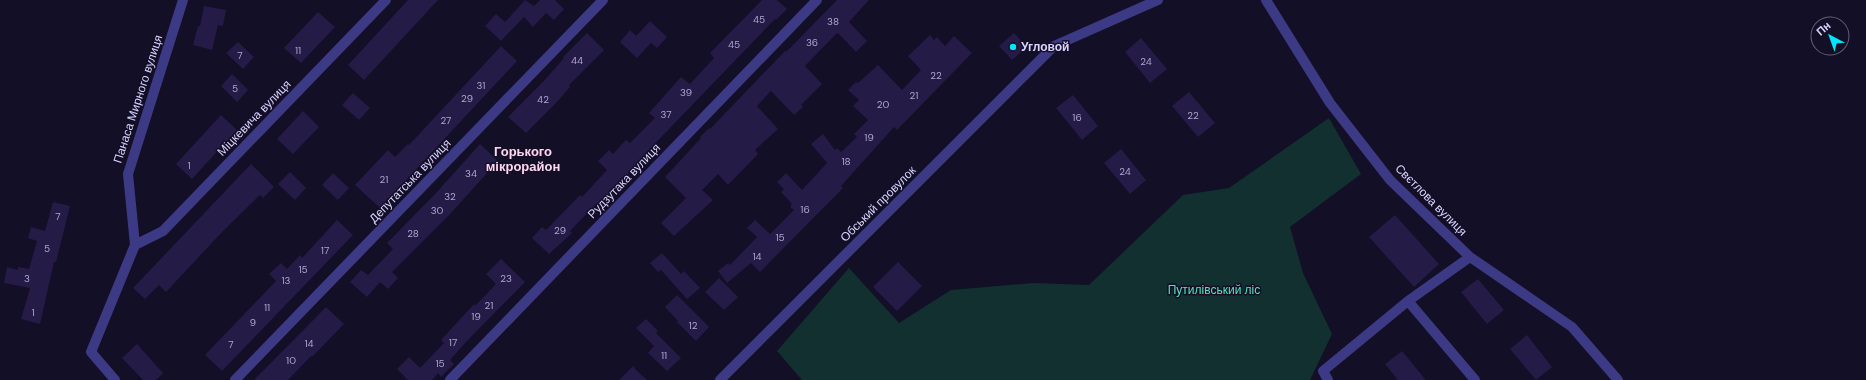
<svg xmlns="http://www.w3.org/2000/svg" width="1866" height="380" font-family="'DM Sans',sans-serif">
	<rect width="100%" height="100%" fill="#130f26"/>
	<path fill="#12302f" d="M 1329,118 L 1361,174 L 1290,227 L 1303,273 L 1332,334 L 1310,380 L 802,380 L 777,351 L 849,268 L 899,323 L 951,290 L 1033,283 L 1089,285 L 1183,195 L 1229,188 Z"/>
	<path fill="#241b47" d="M 408,0 L 438,0 L 364,80 L 348,65 Z
		M 525,0 L 534,6 L 540,0 L 555,0 L 564,9 L 554,20 L 546,13 L 533,27 L 524,17 L 501,41 L 485,26 L 496,14 L 505,22 Z
		M 762,0 L 777,0 L 787,9 L 776,20 L 775,19 L 643,156 L 644,157 L 598,206 L 596,204 L 570,231 L 572,233 L 549,254 L 532,238 L 542,227 L 546,230 L 580,195 L 582,197 L 607,170 L 598,161 L 609,150 L 613,154 L 626,140 L 630,143 L 655,118 L 649,113 L 681,77 L 690,84 L 714,58 L 710,53 Z
		M 837,0 L 869,0 L 849,22 L 867,41 L 856,52 L 838,33 L 836,34 L 805,66 L 822,84 L 801,105 L 803,107 L 794,115 L 771,91 L 757,106 L 778,129 L 755,150 L 758,154 L 728,185 L 718,174 L 702,190 L 713,200 L 674,236 L 661,223 L 686,198 L 665,177 L 701,138 L 700,137 L 709,128 L 710,129 L 785,51 L 786,52 Z
		M 204,6 L 226,10 L 223,26 L 218,25 L 212,50 L 193,45 L 198,26 L 200,26 Z
		M 318,12 L 335,27 L 301,63 L 284,48 Z
		M 650,21 L 667,37 L 657,48 L 651,43 L 637,58 L 620,42 L 630,30 L 636,36 Z
		M 587,33 L 604,50 L 569,85 L 570,87 L 557,102 L 526,133 L 508,117 L 543,82 L 564,58 L 563,57 Z
		M 1014,33 L 1027,47 L 1012,60 L 999,46 Z
		M 930,35 L 934,40 L 937,37 L 945,46 L 954,36 L 972,53 L 897,130 L 894,127 L 841,186 L 843,188 L 760,272 L 751,263 L 727,283 L 718,271 L 728,263 L 730,265 L 757,237 L 747,228 L 755,220 L 770,234 L 794,210 L 790,207 L 792,204 L 781,192 L 784,189 L 777,182 L 786,173 L 802,190 L 827,163 L 811,144 L 823,134 L 835,150 L 837,148 L 841,152 L 857,137 L 854,134 L 868,120 L 853,106 L 859,100 L 848,90 L 856,82 L 858,83 L 878,65 L 902,90 L 921,70 L 908,56 Z
		M 1141,38 L 1167,69 L 1150,83 L 1125,52 Z
		M 238,42 L 254,57 L 243,69 L 226,53 Z
		M 501,46 L 517,61 L 380,208 L 355,185 L 388,150 L 395,157 L 408,144 L 409,145 Z
		M 232,74 L 248,90 L 237,102 L 221,86 Z
		M 1189,92 L 1215,123 L 1198,137 L 1172,106 Z
		M 353,93 L 370,108 L 359,120 L 342,105 Z
		M 1073,95 L 1098,126 L 1082,140 L 1056,108 Z
		M 303,111 L 319,127 L 293,154 L 277,139 Z
		M 221,115 L 237,130 L 192,179 L 176,164 Z
		M 480,144 L 498,161 L 451,213 L 392,272 L 398,278 L 388,289 L 380,282 L 367,297 L 350,282 L 361,270 L 368,275 L 393,249 L 387,243 L 436,193 Z
		M 1121,149 L 1146,180 L 1130,194 L 1104,163 Z
		M 251,164 L 274,187 L 263,198 L 260,195 L 224,230 L 166,292 L 159,285 L 145,299 L 133,288 Z
		M 290,172 L 306,188 L 295,200 L 278,184 Z
		M 333,173 L 349,188 L 338,200 L 322,185 Z
		M 53,202 L 70,206 L 56,262 L 54,262 L 40,324 L 21,319 L 30,288 L 4,283 L 7,267 L 18,270 L 18,267 L 29,269 L 37,241 L 28,238 L 31,227 L 45,231 Z
		M 1395,215 L 1439,264 L 1414,287 L 1369,237 Z
		M 337,220 L 353,235 L 222,371 L 205,355 L 276,281 L 269,274 L 281,263 L 287,269 L 300,255 L 302,258 Z
		M 662,253 L 681,274 L 684,271 L 700,288 L 687,299 L 661,270 L 658,272 L 650,263 Z
		M 501,259 L 525,282 L 465,343 L 450,360 L 454,364 L 441,377 L 438,373 L 432,380 L 408,380 L 397,369 L 409,357 L 420,368 L 444,343 L 441,340 L 474,304 L 475,306 L 496,284 L 486,274 Z
		M 898,262 L 922,286 L 897,311 L 873,287 Z
		M 719,278 L 738,297 L 724,310 L 705,292 Z
		M 1478,279 L 1504,310 L 1487,324 L 1461,292 Z
		M 677,295 L 709,327 L 696,341 L 677,322 L 678,321 L 665,307 Z
		M 326,307 L 344,324 L 312,357 L 311,356 L 288,380 L 254,380 Z
		M 646,319 L 658,331 L 656,333 L 681,358 L 667,371 L 648,353 L 654,346 L 636,328 Z
		M 1527,335 L 1552,367 L 1536,380 L 1510,349 Z
		M 137,344 L 163,373 L 156,380 L 143,380 L 122,358 Z
		M 1402,351 L 1426,380 L 1398,380 L 1385,364 Z
		M 633,366 L 637,371 L 647,380 L 619,380 Z"/>
	<g fill="none" stroke-linecap="round" stroke-linejoin="round">
		<path stroke="#3d3a85" stroke-width="10" d="M 1266,0 L 1330,103 L 1390,180 L 1470,257 L 1572,327 L 1618,380
			M 135,245 L 163,231 L 386,0
			M 1408,301 L 1475,380
			M 115,380 L 91,352 L 135,245 L 128,174 L 183,0
			M 235,380 L 603,0
			M 450,380 L 817,0
			M 720,380 L 1054,46 L 1158,0
			M 1328,380 L 1323,371 L 1408,301 L 1470,257"/>
	</g>
	<circle fill="#00e5ff" stroke="#130f26" stroke-width="1.5" cx="1013" cy="47" r="4"/>
	<g text-anchor="middle" dominant-baseline="central" stroke-width="3" stroke-linejoin="round" paint-order="stroke">
		<g font-size="10" fill="#aca6d1">
			<text x="759" y="19">45</text>
			<text x="833" y="21">38</text>
			<text x="812" y="42">36</text>
			<text x="734" y="44">45</text>
			<text x="298" y="50">11</text>
			<text x="240" y="55">7</text>
			<text x="577" y="60">44</text>
			<text x="1146" y="61">24</text>
			<text x="936" y="75">22</text>
			<text x="481" y="85">31</text>
			<text x="235" y="88">5</text>
			<text x="686" y="92">39</text>
			<text x="914" y="95">21</text>
			<text x="467" y="98">29</text>
			<text x="543" y="99">42</text>
			<text x="883" y="104">20</text>
			<text x="666" y="114">37</text>
			<text x="1193" y="115">22</text>
			<text x="1077" y="117">16</text>
			<text x="446" y="120">27</text>
			<text x="869" y="137">19</text>
			<text x="846" y="161">18</text>
			<text x="189" y="165">1</text>
			<text x="1125" y="171">24</text>
			<text x="471" y="173">34</text>
			<text x="384" y="179">21</text>
			<text x="450" y="196">32</text>
			<text x="805" y="209">16</text>
			<text x="437" y="210">30</text>
			<text x="58" y="216">7</text>
			<text x="560" y="230">29</text>
			<text x="413" y="233">28</text>
			<text x="780" y="237">15</text>
			<text x="47" y="248">5</text>
			<text x="325" y="250">17</text>
			<text x="757" y="256">14</text>
			<text x="303" y="269">15</text>
			<text x="27" y="278">3</text>
			<text x="506" y="278">23</text>
			<text x="286" y="280">13</text>
			<text x="489" y="305">21</text>
			<text x="267" y="307">11</text>
			<text x="33" y="312">1</text>
			<text x="476" y="316">19</text>
			<text x="253" y="322">9</text>
			<text x="693" y="325">12</text>
			<text x="453" y="342">17</text>
			<text x="309" y="343">14</text>
			<text x="231" y="344">7</text>
			<text x="664" y="355">11</text>
			<text x="291" y="360">10</text>
			<text x="440" y="363">15</text>
		</g>
		<g font-size="12" font-weight="bold" fill="#d9d4ff" stroke="#130f26" text-anchor="start">
			<text x="1021" y="47">Угловой</text>
		</g>
		<g font-size="12" fill="#d9d4ff" stroke="#130f26">
			<text transform="translate(138 99) rotate(-72)">Панаса Мирного вулиця</text>
			<text transform="translate(254 118) rotate(-46)">Міцкевича вулиця</text>
			<text transform="translate(410 181) rotate(-46)">Депутатська вулиця</text>
			<text transform="translate(624 181) rotate(-46)">Рудзутака вулиця</text>
			<text transform="translate(1431 200) rotate(45)">Свєтлова вулиця</text>
			<text transform="translate(878 204) rotate(-45)">Обський провулок</text>
		</g>
		<g font-size="12" fill="#5fe0c0" stroke="#130f26">
			<text x="1214" y="290">Путилівський ліс</text>
		</g>
		<g font-size="13" font-weight="bold" fill="#ffd6f0" stroke="#130f26">
			<text x="523" y="151">Горького<tspan x="523" dy="15">мікрорайон</tspan></text>
		</g>
	</g>
	<g transform="translate(1830 36) rotate(319)"><circle r="19" fill="#130f26" stroke="#625e7d"/>
	<path d="M0-3L7 15L0 10L-7 15Z" fill="#00e5ff"/>
	<text y="-6" font-size="11" font-weight="bold" text-anchor="middle" fill="#d9d4ff">Пн</text>
	</g>
</svg>
